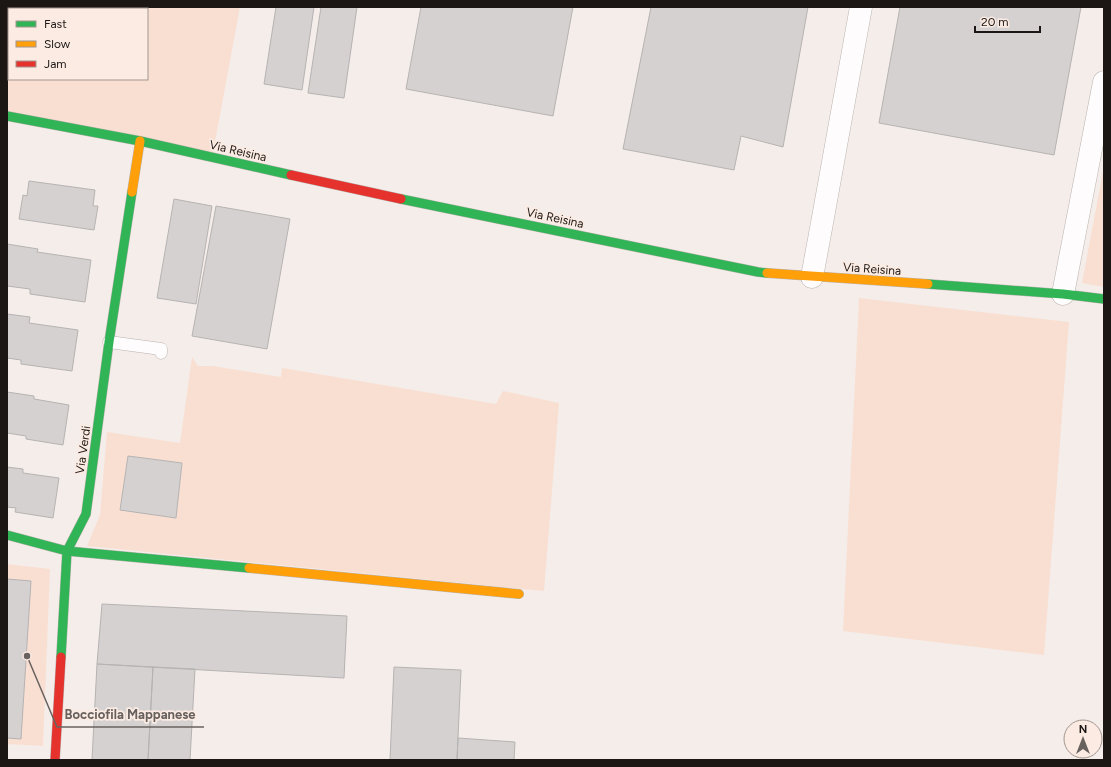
<svg xmlns="http://www.w3.org/2000/svg" width="1111" height="767" font-family="Figtree,sans-serif">
	<rect width="100%" height="100%" fill="#f5ede9"/>
	<path fill="#f8dfd2" fill-rule="evenodd" d="M 7,7 L 240,7 L 212,158 L 7,118 ZM 9,9 L 147,9 L 147,79 L 9,79 Z
		M 1104,166 L 1104,287 L 1082,283 Z
		M 859,298 L 1069,322 L 1044,655 L 843,631 Z
		M 192,357 L 198,366 L 213,366 L 281,377 L 282,368 L 496,404 L 503,391 L 559,403 L 544,591 L 87,546 L 100,515 L 107,432 L 180,443 Z
		M 7,564 L 50,569 L 43,746 L 7,744 Z"/>
	<path fill="#d5d1d1" stroke="#b6b3b3" d="M 276,7 L 314,7 L 302,90 L 264,84 Z
		M 321,7 L 357,7 L 344,98 L 308,93 Z
		M 421,7 L 573,7 L 553,116 L 406,89 Z
		M 651,7 L 808,7 L 783,147 L 741,136 L 734,170 L 623,149 Z
		M 900,7 L 1081,7 L 1054,155 L 879,123 Z
		M 29,181 L 95,190 L 93,206 L 98,206 L 94,230 L 19,219 L 23,195 L 27,196 Z
		M 174,199 L 212,206 L 196,304 L 157,298 Z
		M 216,206 L 290,219 L 267,349 L 192,336 Z
		M 7,244 L 38,249 L 37,252 L 91,260 L 85,302 L 30,294 L 30,289 L 7,286 Z
		M 7,314 L 30,317 L 29,323 L 78,330 L 72,371 L 21,364 L 21,360 L 7,358 Z
		M 7,392 L 34,396 L 34,399 L 69,405 L 63,445 L 26,439 L 26,436 L 7,433 Z
		M 128,456 L 182,463 L 176,518 L 120,510 Z
		M 7,467 L 23,469 L 23,473 L 59,478 L 53,518 L 15,512 L 16,508 L 7,507 Z
		M 7,579 L 31,581 L 21,739 L 7,738 Z
		M 102,604 L 347,616 L 344,678 L 97,664 Z
		M 97,664 L 153,667 L 148,760 L 92,760 Z
		M 153,667 L 195,669 L 190,760 L 148,760 Z
		M 394,667 L 461,670 L 457,760 L 390,760 Z
		M 458,738 L 515,742 L 514,760 L 457,760 Z"/>
	<g fill="none" stroke-linecap="round" stroke-linejoin="round">
		<g stroke="#b9b3b0" stroke-width="13">
			<path id="lane" d="M 109,342 L 161,349 L 161,353"/>
		</g>
		<g stroke="#b9b3b0" stroke-width="23">
			<path id="street" d="M 812,277 L 822,223 L 861,7
				M 1063,294 L 1104,82"/>
		</g>
		<g stroke="#b9b3b0" stroke-width="10">
			<path id="fast" d="M 7,116 L 140,141 L 291,175
				M 401,199 L 758,272 L 767,273
				M 928,284 L 1063,294 L 1104,299
				M 7,535 L 67,551 L 249,568
				M 61,657 L 67,551 L 86,514 L 109,342 L 132,192"/>
		</g>
		<g stroke="#b9b3b0" stroke-width="10">
			<path id="slow" d="M 132,192 L 140,141
				M 767,273 L 928,284
				M 249,568 L 519,594"/>
		</g>
		<g stroke="#b9b3b0" stroke-width="10">
			<path id="jam" d="M 291,175 L 401,199
				M 55,760 L 61,657"/>
		</g>
		<use href="#lane" stroke="#fefcfc" stroke-width="12"/>
		<use href="#street" stroke="#fefcfc" stroke-width="22"/>
		<use href="#fast" stroke="#30b455" stroke-width="9"/>
		<use href="#slow" stroke="#ff9f0a" stroke-width="9"/>
		<use href="#jam" stroke="#e5322d" stroke-width="9"/>
	</g>
	<g text-anchor="middle" dominant-baseline="central" stroke-width="3.5" stroke-linejoin="round" paint-order="stroke">
		<g font-size="12" fill="#1c1714" stroke="#fbebe3">
			<text transform="translate(238 151) rotate(13)">Via Reisina</text>
			<text transform="translate(555 218) rotate(12)">Via Reisina</text>
			<text transform="translate(872 269) rotate(4)">Via Reisina</text>
			<text transform="translate(83 450) rotate(-82)">Via Verdi</text>
		</g>
	</g>
	<path fill="none" stroke="#68625f" stroke-width="1.5" d="M27 656L57 727H204"/>
	<circle fill="#68625f" stroke="#fbebe3" stroke-width="1.5" cx="27" cy="656" r="4"/>
	<g font-size="13" text-anchor="middle" font-weight="bold" fill="#68625f" stroke="#fbebe3" stroke-width="3.5" stroke-linejoin="round" paint-order="stroke">
		<text x="130" y="719">Bocciofila Mappanese</text>
	</g>
	<rect width="1111" height="767" fill="none" stroke="#1c1714" stroke-width="16"/>
	<rect x="8" y="8" width="140" height="72" fill="#fbebe3" stroke="#a29690"/>
	<rect x="16" y="21" width="20" height="6" fill="#30b455" stroke="#a29690"/>
	<text x="44" y="28" font-size="12" fill="#1c1714">Fast</text>
	<rect x="16" y="41" width="20" height="6" fill="#ff9f0a" stroke="#a29690"/>
	<text x="44" y="48" font-size="12" fill="#1c1714">Slow</text>
	<rect x="16" y="61" width="20" height="6" fill="#e5322d" stroke="#a29690"/>
	<text x="44" y="68" font-size="12" fill="#1c1714">Jam</text>
	<g transform="translate(1083 739)"><circle r="19" fill="#fbebe3" stroke="#a29690"/>
	<path d="M0-3L7 15L0 10L-7 15Z" fill="#68625f"/>
	<text y="-6" font-size="11" font-weight="bold" text-anchor="middle" fill="#1c1714">N</text>
	</g>
	<path d="M975 26v6h65v-6" fill="none" stroke="#1c1714" stroke-width="2"/>
	<text x="981" y="26" font-size="12" fill="#1c1714" stroke="#fbebe3" stroke-width="3" paint-order="stroke">20 m</text>
</svg>
